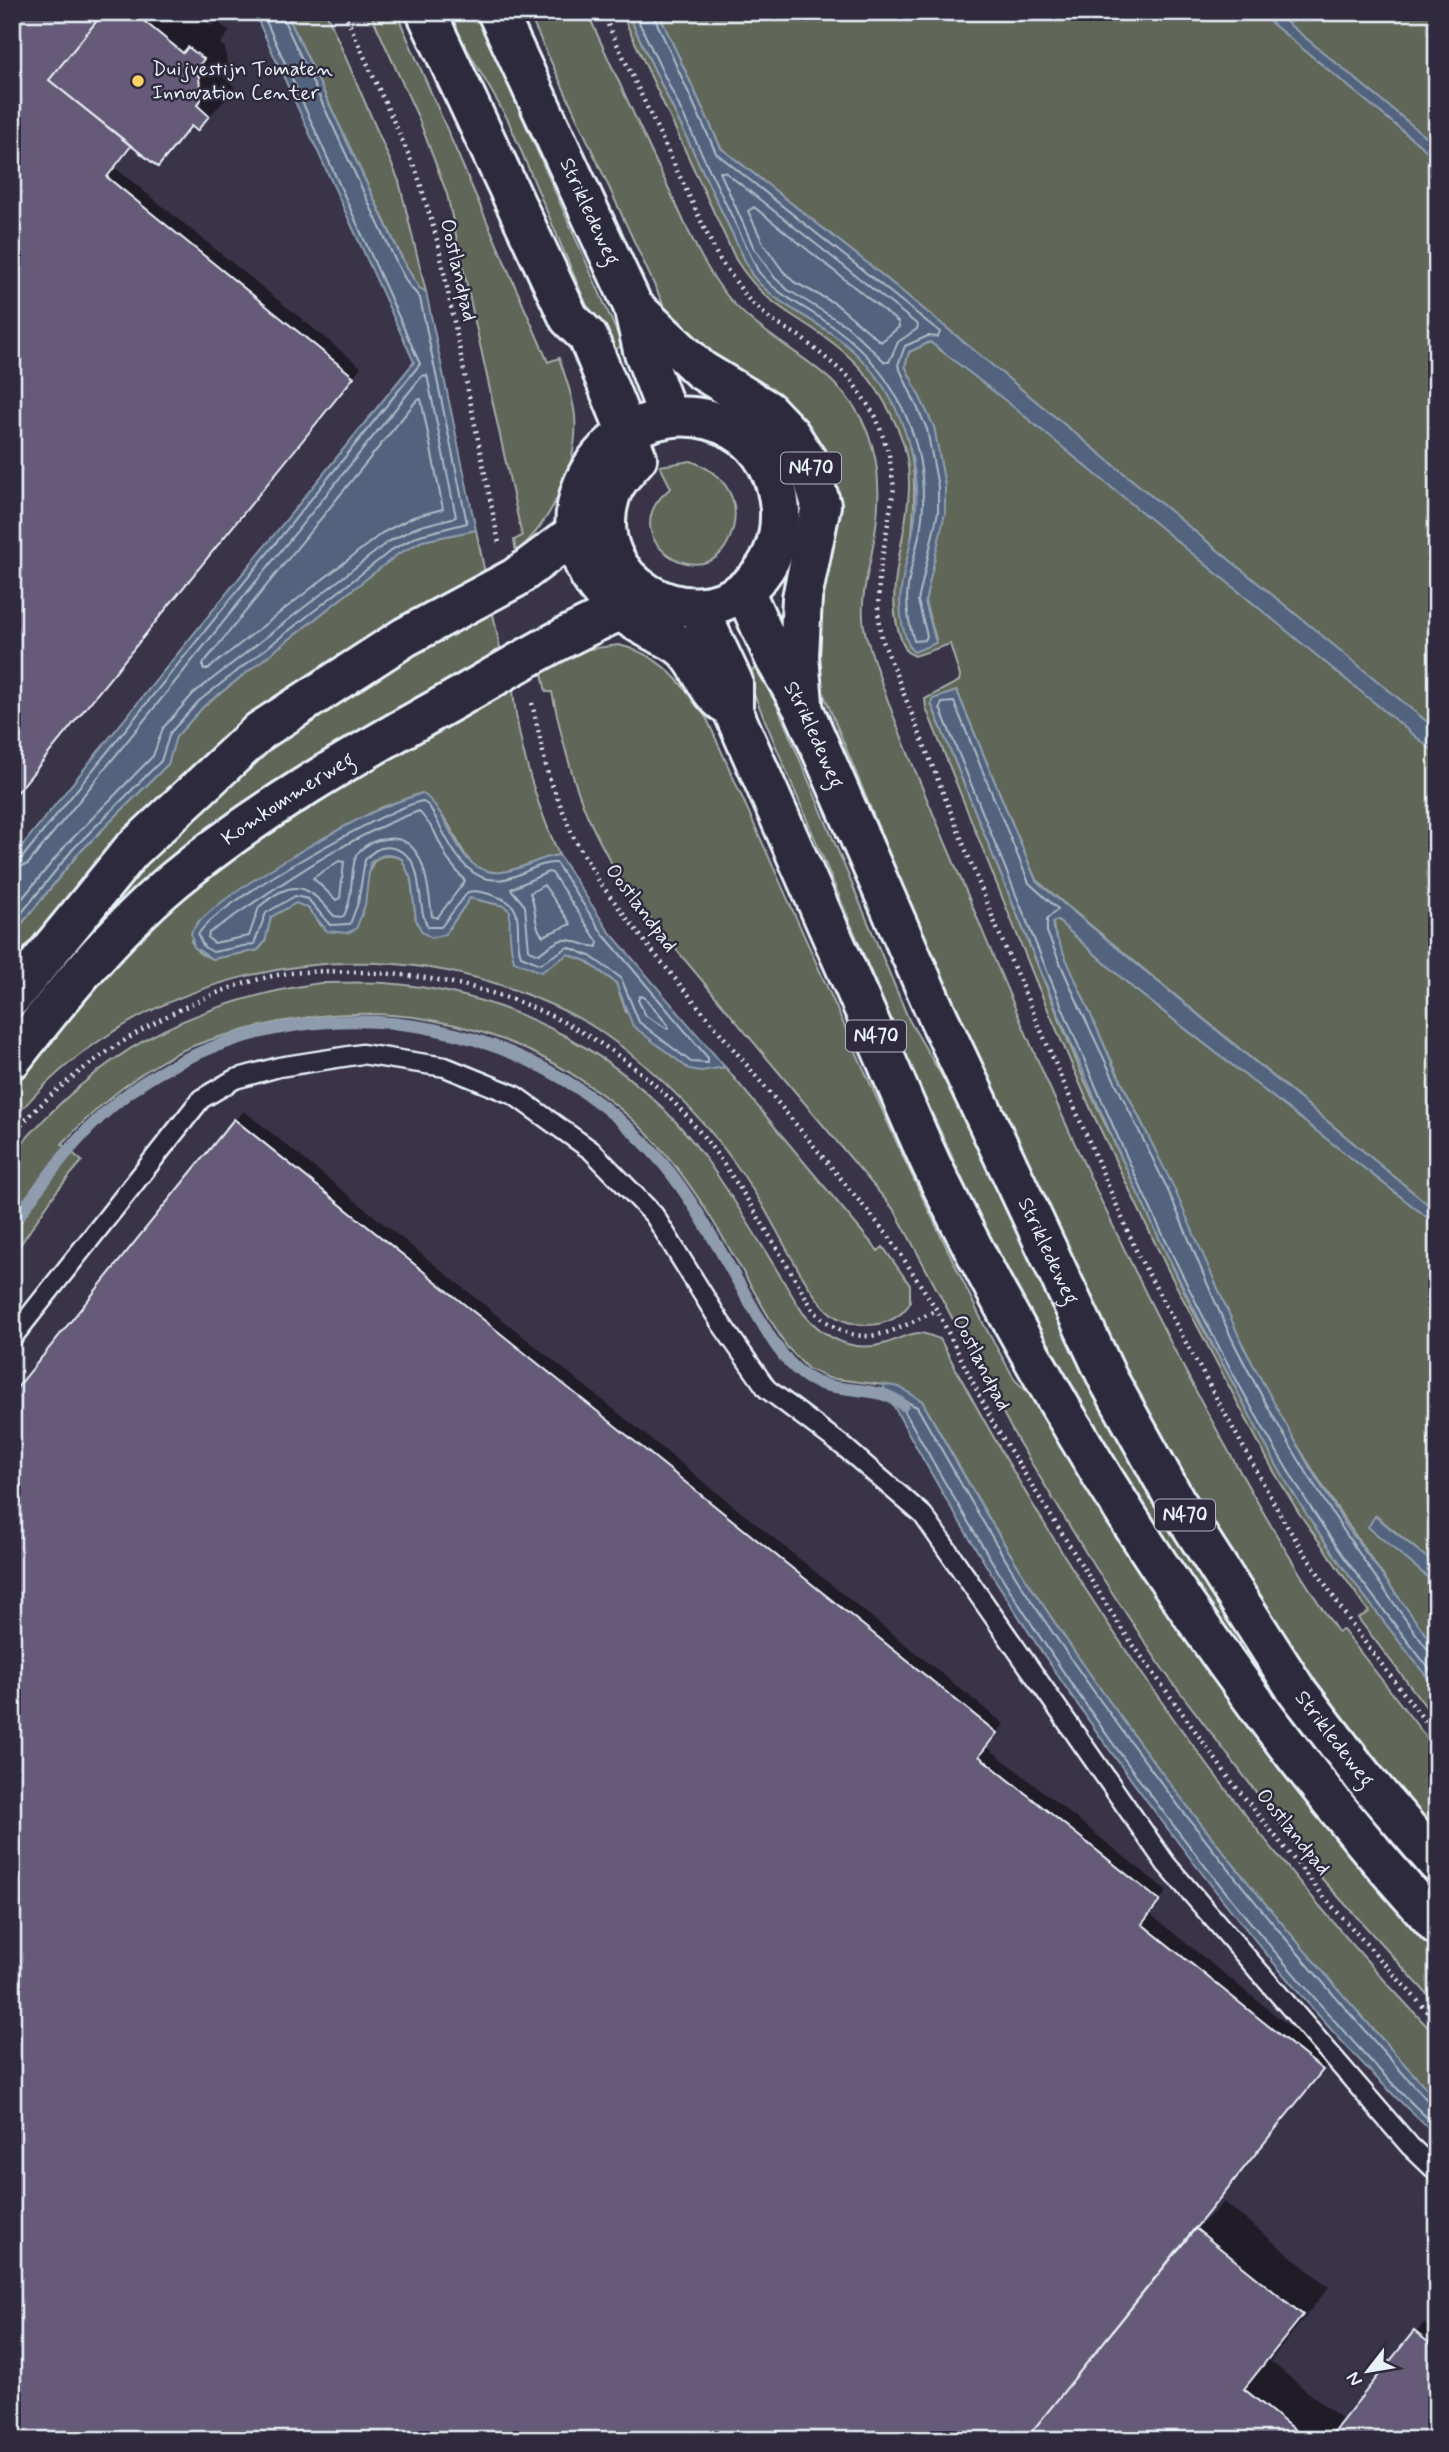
<svg xmlns="http://www.w3.org/2000/svg" width="1449" height="2452" font-family="Mynerve,sans-serif">
	<rect width="100%" height="100%" fill="#3a3449"/>
	<filter id="ink" filterUnits="userSpaceOnUse"><feTurbulence type="fractalNoise" baseFrequency=".0143" numOctaves="2"/><feDisplacementMap in="SourceGraphic" scale="14" xChannelSelector="R" yChannelSelector="G"/><feConvolveMatrix kernelMatrix="1 2 1 2 8 2 1 2 1" color-interpolation-filters="sRGB"/></filter>
	<g filter="url(#ink)">
		<path fill="#616659" stroke="#a4aca8" stroke-width="2" d="M 286,12 L 326,12 L 399,181 L 426,292 L 419,288 L 403,260 Z
			M 370,12 L 396,12 L 548,362 L 559,358 C 565,376 573,396 575,416 C 579,464 552,522 516,552 L 514,540 L 522,536 L 447,194 L 418,117 Z
			M 446,12 L 476,12 L 623,346 L 607,353 L 508,120 Z
			M 528,12 L 587,12 C 614,71 640,129 668,187 C 685,223 700,261 724,292 C 765,346 841,364 867,431 C 884,471 879,516 871,557 C 865,584 858,611 867,639 C 898,740 945,838 985,937 C 1057,1109 1134,1280 1224,1443 C 1260,1508 1296,1571 1338,1632 L 1343,1630 L 1437,1751 L 1437,1840 L 1285,1648 L 1158,1443 L 972,1055 L 822,690 C 805,631 818,598 831,541 L 721,364 L 677,324 L 664,306 Z
			M 621,12 L 627,12 L 752,275 C 771,298 795,310 820,326 C 847,342 872,366 888,393 C 925,454 914,513 907,580 C 905,604 900,626 910,648 L 936,639 L 925,602 L 945,486 L 934,427 L 905,366 L 909,352 L 930,342 L 1006,400 L 1437,754 L 1437,1212 L 1036,880 L 957,691 L 933,699 L 931,703 L 1083,1077 L 1195,1314 L 1294,1494 L 1325,1542 L 1437,1690 L 1437,1721 L 1358,1618 L 1369,1612 L 1299,1513 L 1273,1470 L 1169,1272 L 1093,1114 L 1037,984 L 926,708 L 925,699 L 959,681 L 960,676 L 950,644 L 915,656 L 907,652 C 869,582 931,512 900,434 C 888,404 869,374 844,352 C 802,315 770,313 736,260 Z
			M 658,12 L 1258,12 L 1437,159 L 1437,730 L 871,266 L 721,148 Z
			M 1274,12 L 1437,12 L 1437,146 Z
			M 691,461 C 712,469 729,482 734,505 C 736,518 734,530 728,542 C 702,597 609,536 671,488 L 660,466 Z
			M 476,530 L 485,573 L 401,622 L 12,980 L 12,936 L 78,854 L 168,764 L 175,737 L 204,706 L 398,554 L 422,541 Z
			M 491,604 L 502,657 L 338,749 L 12,1039 L 12,1021 L 87,919 L 258,752 Z
			M 618,645 C 661,654 683,684 707,719 L 905,1161 L 984,1325 L 1015,1380 L 1070,1434 L 1437,1940 L 1437,2005 L 1323,1880 L 1164,1671 L 1086,1553 L 1018,1441 L 895,1211 L 638,904 C 586,830 570,779 552,692 L 546,692 L 540,664 L 575,651 Z
			M 761,667 L 909,1020 L 990,1158 L 1043,1263 L 1437,1877 L 1437,1904 L 1266,1692 L 1140,1504 L 1045,1342 L 977,1211 L 915,1076 L 745,673 Z
			M 512,679 C 516,741 534,798 559,855 C 539,857 522,870 502,872 C 467,877 462,845 447,822 C 440,812 430,802 422,793 L 380,808 L 240,890 L 198,922 L 191,941 L 199,953 L 212,959 L 258,950 L 265,942 L 271,917 L 296,903 L 308,908 L 321,926 L 362,915 C 370,887 361,843 402,859 L 411,879 L 416,920 L 445,934 L 470,898 L 504,906 L 510,911 L 512,952 L 550,966 L 568,954 L 586,961 L 616,983 L 626,1012 L 720,1069 L 725,1067 L 878,1251 L 883,1247 L 910,1285 L 910,1303 C 894,1330 850,1332 827,1310 C 806,1290 777,1229 760,1201 C 718,1132 665,1075 597,1029 C 571,1012 542,1000 512,989 C 340,927 129,976 12,1121 L 12,1078 L 48,1030 L 101,972 L 218,864 Z
			M 1057,920 L 1133,988 L 1437,1225 L 1437,1566 L 1376,1516 L 1369,1527 L 1437,1585 L 1437,1650 C 1365,1553 1297,1455 1244,1347 C 1206,1271 1176,1191 1138,1115 C 1115,1070 1094,1023 1073,976 C 1066,960 1053,939 1053,922 Z
			M 320,983 C 342,983 363,982 384,983 C 511,992 632,1056 706,1159 C 741,1208 771,1262 803,1313 C 824,1338 853,1354 887,1343 C 896,1340 909,1333 919,1333 C 925,1333 934,1337 940,1339 C 1073,1593 1239,1829 1437,2037 L 1437,2100 C 1293,1943 1158,1780 1041,1602 C 998,1537 961,1469 922,1401 L 899,1387 L 828,1378 L 808,1369 L 787,1347 C 739,1271 700,1180 632,1119 C 526,1025 391,992 253,1028 C 221,1036 187,1045 159,1063 C 123,1084 90,1114 62,1144 L 82,1161 L 56,1192 L 12,1257 L 12,1155 C 98,1052 188,1003 320,983 Z"/>
		<path fill="#52647d" stroke="#8e9cae" stroke-width="2" d="M 254,12 L 286,12 L 403,261 L 419,288 L 426,292 L 476,530 L 422,541 L 398,554 L 204,706 L 176,737 L 168,764 L 78,854 L 12,936 L 12,858 L 414,362 Z
			M 627,12 L 658,12 L 721,148 L 871,266 L 1437,730 L 1437,754 L 1006,401 L 930,342 L 909,352 L 905,366 L 934,427 L 945,486 L 945,513 L 925,602 L 936,643 L 914,652 L 910,648 C 886,595 913,559 916,507 C 918,469 907,426 888,394 C 872,367 847,342 820,326 C 794,309 772,300 752,275 Z
			M 1258,12 L 1274,12 L 1437,146 L 1437,159 Z
			M 957,691 L 1036,881 L 1437,1212 L 1437,1225 L 1133,988 L 1057,920 L 1053,922 L 1053,929 L 1113,1065 L 1173,1186 L 1244,1348 L 1310,1468 L 1347,1527 L 1437,1650 L 1437,1690 C 1388,1627 1337,1564 1295,1496 C 1272,1460 1253,1421 1233,1383 C 1114,1164 1025,933 931,703 L 933,699 Z
			M 422,793 C 454,814 454,877 502,872 C 522,870 539,857 559,855 L 608,930 L 725,1067 L 701,1071 L 689,1069 L 633,1026 L 616,983 L 586,961 L 568,954 L 541,972 L 514,961 C 510,946 509,927 510,911 L 504,906 L 470,898 L 445,934 L 432,938 L 422,932 L 416,920 L 411,879 L 402,859 C 389,853 382,853 370,863 L 365,905 L 356,929 L 347,933 L 327,931 L 308,908 L 296,903 L 271,917 L 265,942 L 258,950 L 212,959 L 194,947 L 191,933 C 205,902 346,823 382,808 C 395,802 409,798 422,793 Z
			M 882,1384 L 899,1387 L 922,1401 C 960,1469 998,1537 1041,1602 C 1158,1780 1293,1943 1437,2100 L 1437,2136 C 1348,2056 1270,1961 1197,1867 C 1079,1715 972,1555 882,1384 Z
			M 1375,1516 L 1437,1566 L 1437,1585 L 1368,1527 Z"/>
		<path fill="#0007" d="M 12,12 L 194,12 L 211,26 L 216,21 L 230,31 L 220,44 L 225,48 L 228,71 L 223,77 L 235,87 L 224,101 L 197,129 L 194,126 L 157,165 L 132,145 L 114,167 L 361,367 L 12,798 Z
			M 244,1111 L 1004,1724 L 986,1746 L 1167,1891 L 1150,1914 L 1331,2060 L 1201,2221 L 1203,2223 L 1224,2202 L 1329,2287 L 1270,2361 L 1344,2421 L 1424,2323 L 1437,2333 L 1437,2440 L 12,2440 L 235,1120 Z"/>
		<g fill="none" stroke-linecap="round" stroke-linejoin="round">
			<path stroke="#acb9c7" stroke-width="2" d="M 634,12 L 758,271 C 777,295 800,304 825,321 C 888,362 925,430 923,505 C 921,560 895,580 914,641 L 925,640 L 927,636 L 918,601 L 938,512 L 938,487 L 927,429 L 898,365 L 905,346 L 928,336 L 938,337 L 940,332 L 716,153 L 652,12
				M 720,172 L 725,172 L 918,325 L 917,329 L 898,342 L 889,362 L 885,362 L 847,326 L 788,290 L 775,278 L 754,248 Z
				M 754,207 L 898,322 L 899,327 L 881,342 L 836,304 L 794,282 L 783,271 L 763,243 L 748,211 Z
				M 421,399 L 443,509 L 413,517 L 382,533 L 208,669 L 203,669 L 203,664 L 417,400 Z
				M 422,801 L 429,806 C 449,839 465,895 515,876 C 528,871 543,862 556,863 L 603,934 L 708,1058 L 708,1063 L 691,1062 L 639,1022 L 621,978 L 590,956 L 568,947 L 540,964 L 521,956 C 512,931 530,906 495,896 C 486,893 478,890 468,892 L 441,927 L 428,927 C 414,904 428,856 393,848 C 381,845 372,851 365,860 L 358,903 L 350,924 L 330,925 L 308,899 L 295,896 L 266,913 L 254,944 L 213,952 L 204,947 L 198,935 C 212,905 386,809 422,801 Z
				M 419,811 L 433,829 L 448,860 L 465,881 L 437,918 L 432,916 C 428,888 426,833 385,839 C 374,840 364,845 357,854 C 349,868 355,898 343,917 L 334,916 C 307,884 294,877 259,907 L 249,936 L 214,943 L 208,938 L 209,933 C 276,888 342,839 419,811 Z
				M 339,861 L 344,862 L 340,898 L 336,900 L 313,878 Z
				M 12,862 L 21,859 L 420,364 L 262,12
				M 12,870 L 28,864 L 422,376 L 427,375 L 456,517 L 417,527 L 388,542 L 193,694 L 163,728 L 153,756 L 67,844 L 12,911
				M 548,872 L 552,873 L 598,942 L 597,947 C 564,943 572,929 539,954 L 529,950 L 525,906 L 511,889 Z
				M 544,885 L 571,924 L 543,936 C 533,926 537,907 530,893 Z
				M 12,925 L 73,849 L 161,761 L 170,733 L 199,701 L 393,549 L 420,535 L 467,523 L 420,298 L 408,284 L 397,264 L 280,12
				M 640,996 L 644,997 L 668,1025 L 668,1029 L 646,1016 L 638,1000 Z
				M 1437,1653 L 1428,1650 C 1357,1554 1292,1457 1238,1351 C 1211,1298 1191,1241 1166,1186 C 1125,1102 1083,1019 1047,932 L 1047,919 L 1058,909 L 1029,883 L 954,702 L 942,703 L 940,708 C 1049,973 1150,1246 1301,1492 C 1341,1558 1390,1618 1437,1679
				M 1437,2104 L 1429,2102 C 1286,1946 1154,1784 1036,1608 C 993,1543 956,1474 917,1407 L 901,1399 L 905,1412 C 1012,1607 1138,1791 1282,1960 C 1331,2017 1381,2076 1437,2127"/>
			<path stroke="#8e9cae" stroke-width="12" d="M 12,1226 C 53,1166 100,1104 166,1069 C 333,978 544,1021 665,1166 C 699,1208 724,1259 752,1306 C 766,1330 779,1356 802,1374 C 830,1397 876,1382 903,1405"/>
		</g>
		<path fill="#655a77" stroke="#e8f1f8" stroke-width="2" d="M 12,12 L 104,12 L 49,80 L 131,146 L 107,177 L 354,377 L 12,799 Z
			M 104,12 L 133,12 L 183,53 L 188,47 L 204,59 L 194,72 L 199,76 L 201,100 L 197,105 L 209,116 L 197,131 L 191,126 L 158,167 L 49,80 Z
			M 234,1119 L 997,1733 L 979,1756 L 1160,1901 L 1142,1924 L 1323,2070 L 1025,2440 L 12,2440 L 12,1394 Z
			M 1195,2228 L 1303,2315 L 1244,2389 L 1307,2440 L 1025,2440 Z
			M 1414,2331 L 1437,2349 L 1437,2440 L 1327,2440 Z"/>
		<g fill="none" stroke-linecap="round" stroke-linejoin="round">
			<g stroke="#e8f1f8" stroke-width="23">
				<path id="lane" d="M 12,1338 L 201,1099 L 235,1079 L 279,1067 L 362,1054 L 445,1067 L 514,1095 L 592,1151 L 654,1215 L 720,1322 L 767,1389 L 843,1446 L 923,1515 L 1166,1864 L 1410,2146 L 1437,2172"/>
			</g>
			<g stroke="#e8f1f8" stroke-width="44">
				<g id="secondary">
					<path d="M 12,997 L 131,851 L 260,731 L 405,637 L 515,578 L 575,533"/>
					<path id="s1" d="M 12,1059 C 60,997 112,933 172,882 C 258,810 355,755 452,701 C 508,669 562,636 620,611"/>
				</g>
			</g>
			<g stroke="#e8f1f8" stroke-width="44">
				<g id="primary">
					<path d="M 426,12 L 569,318 L 588,337 L 637,458 C 627,470 614,481 610,497 C 584,581 691,643 753,582 C 773,563 781,537 780,510 C 778,478 763,446 734,430 C 647,382 545,472 584,564 C 598,597 624,616 655,632 C 666,637 678,642 686,651 C 702,667 705,689 723,702"/>
					<path id="s2" d="M 497,12 L 633,306 L 643,350 L 668,416"/>
					<path d="M 633,306 L 701,370 L 767,410 L 790,434 L 808,462 L 821,505 L 802,598 L 799,656 L 803,703"/>
					<path id="s3" d="M 744,590 L 775,659 L 803,708 L 934,1008 L 1108,1379 L 1175,1500 L 1295,1688 L 1364,1778 L 1437,1863"/>
					<path d="M 698,607 L 733,682 L 733,711 C 779,815 824,919 870,1023 C 891,1070 910,1119 932,1166 C 1064,1438 1234,1701 1437,1925"/>
				</g>
			</g>
			<path stroke="#e8f1f8" stroke-width="4.5" stroke-dasharray="2 5" stroke-linecap="butt" d="M 344,12 L 417,173 L 438,243 L 499,543
				M 602,12 L 718,257 L 749,300 L 771,320 L 799,336 L 849,377 L 876,417 L 889,454 L 894,488 L 879,576 L 878,613 L 882,639 L 998,931 L 1139,1257 L 1285,1523 L 1354,1628 L 1437,1737
				M 532,703 L 548,775 L 573,836 L 600,883 L 649,947 L 890,1238 L 937,1310 L 993,1423 L 1121,1628 L 1232,1782 L 1324,1897 L 1437,2022
				M 12,1136 C 40,1101 78,1071 116,1046 C 161,1017 211,991 264,978 C 294,970 328,971 358,972 C 478,976 576,1012 665,1094 C 720,1144 775,1246 814,1311 C 860,1354 889,1333 937,1310"/>
			<use href="#lane" stroke="#2f2a3d" stroke-width="18"/>
			<use href="#secondary" stroke="#2f2a3d" stroke-width="38"/>
			<use href="#primary" stroke="#2f2a3d" stroke-width="38"/>
		</g>
	</g>
	<circle fill="#ffd166" stroke="#2f2a3d" stroke-width="2.5" cx="138" cy="81" r="7"/>
	<g text-anchor="middle" dominant-baseline="central" stroke-width="5" stroke-linejoin="round" paint-order="stroke">
		<g fill="#2f2a3d" stroke="#b0b5c0" stroke-width="2">
			<rect x="781" y="452.5" width="60" height="31" rx="5"/>
			<rect x="846" y="1020.5" width="60" height="31" rx="5"/>
			<rect x="1155" y="1499.5" width="60" height="31" rx="5"/>
		</g>
		<g font-size="19" font-weight="bold" fill="#e8f1f8">
			<text x="811" y="468">N470</text>
			<text x="876" y="1036">N470</text>
			<text x="1185" y="1515">N470</text>
		</g>
		<g font-size="21" fill="#e8f1f8" stroke="#2f2a3d" text-anchor="start">
			<text x="152" y="69">Duijvestijn Tomaten<tspan x="152" dy="24">Innovation Center</tspan></text>
		</g>
		<g font-size="21" fill="#e8f1f8" stroke="#2f2a3d">
			<text stroke="none"><textPath href="#s2" startOffset="220">Strikledeweg</textPath></text>
			<text transform="translate(458 270) rotate(77)">Oostlandpad</text>
			<text stroke="none"><textPath href="#s3" startOffset="161">Strikledeweg</textPath></text>
			<text stroke="none"><textPath href="#s1" startOffset="382">Komkommerweg</textPath></text>
			<text transform="translate(641 908) rotate(53)">Oostlandpad</text>
			<text stroke="none"><textPath href="#s3" startOffset="728">Strikledeweg</textPath></text>
			<text transform="translate(981 1363) rotate(63)">Oostlandpad</text>
			<text stroke="none"><textPath href="#s3" startOffset="1295">Strikledeweg</textPath></text>
			<text transform="translate(1293 1832) rotate(51)">Oostlandpad</text>
		</g>
	</g>
	<rect width="1449" height="2452" fill="none" stroke="#2f2a3d" stroke-width="42"/>
	<rect x="21" y="21" width="1407" height="2410" fill="none" stroke="#e8f1f8" stroke-width="2.5" filter="url(#ink)"/>
	<g transform="translate(1368 2371) rotate(239)" stroke="#2f2a3d" stroke-width="5" paint-order="stroke">
	<path d="M0-5L12 26L0 18L-12 26Z" fill="#e8f1f8"/>
	<text y="-10" font-size="19" font-weight="bold" text-anchor="middle" fill="#e8f1f8">N</text>
	</g>
</svg>
